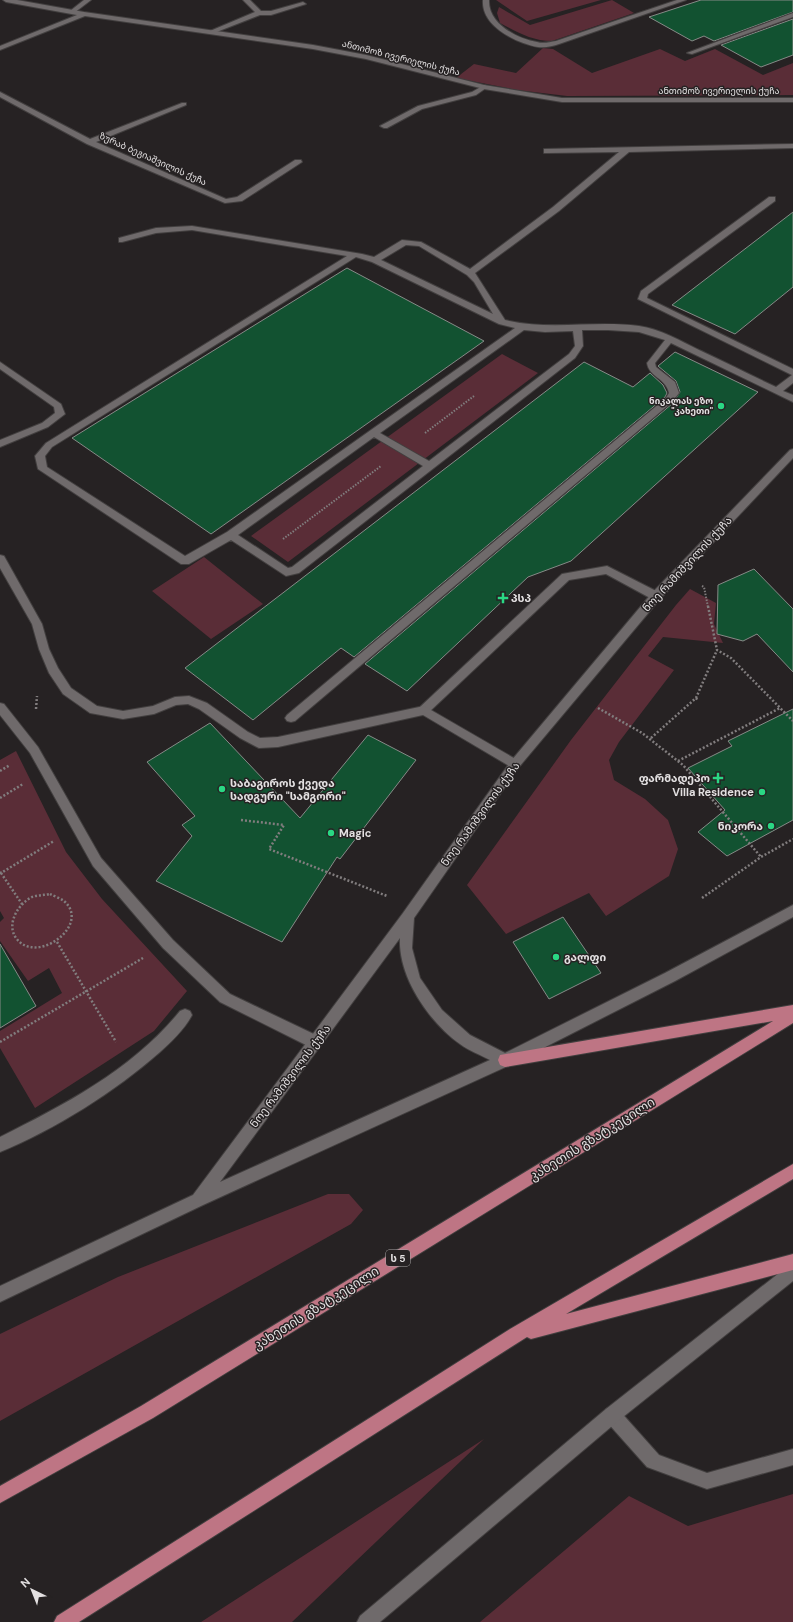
<svg xmlns="http://www.w3.org/2000/svg" width="793" height="1622" font-family="'DM Sans','Noto Sans Georgian',sans-serif">
	<rect width="100%" height="100%" fill="#262223"/>
	<path fill="#5a2d37" d="M 496,0 L 601,0 L 527,21 Z
		M 612,0 L 634,13 L 552,41 C 532,41 517,32 500,23 L 497,13 L 499,7 L 530,25 Z
		M 543,48 L 553,49 L 592,73 L 660,49 L 685,61 L 715,49 L 763,75 L 793,63 L 793,95 L 567,96 L 517,90 L 456,78 L 474,64 L 516,73 Z
		M 502,354 L 538,373 L 288,562 L 251,536 Z
		M 204,557 L 263,604 L 211,639 L 152,591 Z
		M 690,589 L 716,603 L 714,624 L 723,643 L 663,637 L 648,656 L 674,670 L 619,742 L 609,760 L 614,780 L 645,799 L 668,820 L 678,849 L 669,876 L 606,916 L 589,893 L 506,934 L 467,885 L 571,740 L 676,605 Z
		M 16,751 L 66,852 L 102,899 L 187,991 L 154,1031 L 35,1108 L 0,1048 L 0,1031 L 62,993 L 49,968 L 28,981 L 0,941 L 0,922 L 4,918 L 0,911 L 0,760 Z
		M 328,1194 L 349,1194 L 363,1210 L 351,1224 L 0,1421 L 0,1334 L 118,1277 Z
		M 484,1439 L 292,1622 L 201,1622 Z
		M 793,1494 L 793,1622 L 480,1622 L 629,1496 L 688,1526 Z"/>
	<path fill="#125231" stroke="#868a87" d="M 701,0 L 793,0 L 793,12 L 714,41 L 704,36 L 692,41 L 649,17 Z
		M 793,19 L 793,55 L 761,67 L 721,45 Z
		M 793,212 L 793,287 L 735,334 L 672,305 Z
		M 347,268 L 484,341 L 211,534 L 72,438 Z
		M 675,352 L 758,392 L 571,561 L 528,577 L 407,691 L 365,664 L 673,403 L 680,392 L 676,381 L 658,366 Z
		M 584,362 L 633,387 L 650,373 L 663,385 L 667,393 L 665,397 L 354,657 L 341,648 L 253,720 L 185,668 Z
		M 754,569 L 793,609 L 793,672 L 757,634 L 743,641 L 717,634 L 718,585 Z
		M 793,709 L 793,820 L 727,856 L 698,832 L 725,810 L 688,768 L 732,746 L 728,741 Z
		M 210,723 L 300,818 L 368,735 L 416,760 L 340,859 L 337,857 L 282,942 L 156,881 L 192,836 L 182,825 L 195,816 L 147,762 Z
		M 563,917 L 601,973 L 549,999 L 513,942 Z
		M 0,944 L 36,1006 L 0,1028 Z"/>
	<g fill="none" stroke-linecap="round" stroke-linejoin="round">
		<g stroke="#423f3f" stroke-width="2">
			<path id="service" d="M 84,0 L 91,0 L 74,13 L 70,13 L 70,11 Z
				M 243,0 L 250,0 L 261,11 L 271,11 L 303,2 L 306,4 L 271,15 L 260,15 L 214,33 L 210,33 L 210,31 L 255,12 Z
				M 483,0 L 489,0 C 488,24 518,39 537,42 C 543,44 550,42 556,41 L 677,0 L 686,0 L 559,44 C 553,46 545,48 538,47 C 516,43 481,26 483,0 Z
				M 793,13 L 793,17 L 692,54 L 687,53 Z
				M 484,85 L 486,86 L 486,88 L 476,95 L 422,109 L 387,128 L 384,128 L 380,126 L 418,106 L 472,92 Z
				M 793,144 L 793,148 L 629,152 L 559,211 L 475,273 L 505,320 C 550,331 594,320 639,326 C 660,329 681,341 699,350 C 725,362 750,375 776,387 L 792,375 L 638,299 L 641,291 L 769,197 L 775,197 L 775,201 L 648,294 L 647,298 L 793,369 L 793,383 L 783,391 L 793,395 L 793,402 L 671,343 L 655,363 L 656,367 L 675,382 L 679,393 L 672,402 L 295,721 L 291,722 L 287,721 L 285,718 L 287,715 L 666,398 L 669,393 C 666,378 649,377 647,363 L 665,340 L 639,332 L 608,330 L 582,330 L 583,346 L 575,358 L 299,573 L 286,576 L 231,540 L 189,564 L 181,564 L 38,469 L 35,456 L 46,443 L 347,256 L 192,230 L 156,233 L 122,242 L 119,242 L 119,238 L 156,228 L 192,226 L 362,254 L 374,257 L 402,240 L 421,242 L 470,269 L 553,207 L 619,152 L 547,153 L 544,153 L 544,149 ZM 406,245 L 419,246 L 467,275 L 474,282 L 493,314 L 381,260 ZM 356,257 L 372,262 L 499,324 L 515,328 L 227,532 L 185,556 L 47,467 L 45,456 L 52,447 ZM 524,330 L 545,332 L 573,331 L 575,346 L 569,354 L 429,461 L 380,433 ZM 374,437 L 423,466 L 292,567 L 288,568 L 238,535 Z
				M 607,566 L 660,593 L 661,596 L 660,599 L 652,599 L 606,574 L 569,580 L 428,713 L 424,714 L 420,713 L 418,710 L 420,707 L 562,574 Z
				M 0,703 L 4,704 L 38,747 L 101,858 L 173,940 L 230,994 L 320,1037 L 322,1042 L 320,1047 L 315,1048 L 310,1047 L 220,1002 L 163,948 L 93,866 L 30,753 L 0,715 Z
				M 185,1009 L 190,1011 L 192,1015 C 185,1029 171,1042 160,1052 C 116,1091 54,1130 0,1152 L 0,1137 C 66,1104 133,1069 180,1011 Z
				M 612,1407 L 618,1409 L 659,1455 L 707,1473 L 793,1449 L 793,1465 L 707,1489 L 647,1467 L 606,1421 L 604,1415 L 606,1409 Z"/>
		</g>
		<g stroke="#423f3f" stroke-width="2">
			<path id="minor" d="M 3,0 L 17,0 L 84,12 L 313,45 L 366,55 L 484,85 L 562,98 L 793,98 L 793,102 L 562,102 L 484,89 L 366,59 L 313,49 L 85,16 L 0,50 L 0,46 L 77,15 L 6,2 Z
				M 0,92 L 90,139 L 182,103 L 186,103 L 186,105 L 96,142 L 226,199 L 237,197 L 295,160 L 301,160 L 302,162 L 242,201 L 225,203 L 87,144 L 0,97 Z
				M 0,362 L 61,404 L 65,414 L 48,427 L 0,447 L 0,440 L 42,423 L 55,413 L 54,407 L 0,369 Z
				M 0,555 L 4,556 L 42,624 L 49,649 L 58,668 L 71,688 L 97,706 L 123,711 L 153,706 L 175,697 L 189,696 L 207,703 L 248,732 L 260,738 L 278,737 L 424,706 L 519,761 L 521,764 L 519,767 L 515,769 L 511,767 L 423,715 L 278,747 L 259,748 L 255,746 L 240,738 L 199,709 L 188,704 L 176,705 L 154,714 L 123,719 L 90,713 L 63,694 L 49,673 L 39,649 L 32,624 L 0,568 Z"/>
		</g>
		<g stroke="#423f3f" stroke-width="2">
			<path id="tertiary" d="M 793,449 L 793,458 L 660,599 L 519,767 L 414,918 L 412,948 L 420,978 L 442,1010 L 470,1035 L 505,1053 L 665,973 L 793,905 L 793,917 L 675,981 L 510,1065 L 203,1205 L 0,1302 L 0,1286 L 193,1195 L 403,913 L 511,761 L 652,593 L 790,450 ZM 400,938 C 398,977 429,1022 460,1044 C 469,1051 481,1055 490,1060 L 220,1182 Z
				M 793,1263 L 793,1281 L 618,1421 L 380,1622 L 357,1622 L 360,1616 L 606,1409 L 788,1266 Z"/>
		</g>
		<g stroke="#423f3f" stroke-width="2">
			<path id="trunk" d="M 793,1005 L 793,1023 L 153,1418 L 0,1503 L 0,1486 L 141,1406 L 773,1021 L 505,1067 L 500,1065 L 498,1060 L 500,1055 Z
				M 793,1164 L 793,1179 L 566,1314 L 793,1254 L 793,1270 L 531,1339 L 527,1337 L 79,1622 L 54,1622 L 57,1616 L 510,1329 Z"/>
		</g>
		<path stroke="#817d7e" stroke-width="2" stroke-dasharray="1.5 1.5" stroke-linecap="butt" d="M 425,433 L 474,396
			M 283,539 L 381,466
			M 702,586 L 704,587 L 708,607"/>
		<path stroke="#817d7e" stroke-width="2.5" stroke-dasharray="2 2" stroke-linecap="butt" d="M 708,606 L 717,650 L 731,658 L 793,721
			M 696,698 L 698,701
			M 598,708 L 642,733 L 683,765 L 761,857
			M 36,709 L 37,696
			M 651,738 L 696,698 L 717,650
			M 678,761 L 780,708
			M 0,771 L 10,765
			M 0,798 L 23,784
			M 241,820 L 284,825 L 269,849 L 387,896
			M 0,872 L 1,873 L 54,841
			M 1,873 L 22,904
			M 50,894 C 54,896 60,898 64,901 C 92,925 36,966 16,938 C 6,924 18,904 32,897 C 38,895 44,895 50,894 Z
			M 702,898 L 761,857 L 793,839
			M 57,942 L 116,1042
			M 0,1042 L 143,958"/>
		<use href="#service" fill="#6f6a6b" fill-rule="evenodd"/>
		<use href="#minor" fill="#6f6a6b" fill-rule="evenodd"/>
		<use href="#tertiary" fill="#6f6a6b" fill-rule="evenodd"/>
		<use href="#trunk" fill="#be7584" fill-rule="evenodd"/>
	</g>
	<g fill="#2ad884" stroke="#262223" stroke-width="1.5">
		<circle cx="721" cy="406" r="4"/>
		<path d="M501 592h4v4h4v4h-4v4h-4v-4h-4v-4h4z"/>
		<path d="M716 772h4v4h4v4h-4v4h-4v-4h-4v-4h4z"/>
		<circle cx="222" cy="789" r="4"/>
		<circle cx="762" cy="792" r="4"/>
		<circle cx="771" cy="826" r="4"/>
		<circle cx="331" cy="833" r="4"/>
		<circle cx="556" cy="957" r="4"/>
	</g>
	<g text-anchor="middle" dominant-baseline="central" stroke-width="3" stroke-linejoin="round" paint-order="stroke">
		<g font-size="9" fill="#e3e0e1" stroke="#262223">
			<text transform="translate(401 58) rotate(14)">ანთიმოზ ივერიელის ქუჩა</text>
			<text x="719" y="91">ანთიმოზ ივერიელის ქუჩა</text>
			<text transform="translate(153 159) rotate(24)">ზურაბ ბეგიაშვილის ქუჩა</text>
		</g>
		<g font-size="9" font-weight="bold" fill="#e3e0e1" stroke="#262223" text-anchor="end">
			<text x="713" y="401">ნიკალას ეზო<tspan x="713" dy="10">"კახეთი"</tspan></text>
		</g>
		<rect fill="#262223" stroke="#aaa7a8" stroke-width="1" x="386" y="1250" width="24" height="16" rx="3"/>
		<g font-size="10" font-weight="bold" fill="#e3e0e1">
			<text x="398" y="1258">ს 5</text>
		</g>
		<g font-size="11" fill="#e3e0e1" stroke="#262223">
			<text transform="translate(687 564) rotate(-47)">ნოე რამიშვილის ქუჩა</text>
			<text transform="translate(480 814) rotate(-54)">ნოე რამიშვილის ქუჩა</text>
			<text transform="translate(290 1076) rotate(-53)">ნოე რამიშვილის ქუჩა</text>
		</g>
		<g font-size="11" font-weight="bold" fill="#e3e0e1" stroke="#262223" text-anchor="start">
			<text x="511" y="598">პსპ</text>
			<text x="710" y="778" text-anchor="end">ფარმადეპო</text>
			<text x="230" y="783">საბაგიროს ქვედა<tspan x="230" dy="13">სადგური "სამგორი"</tspan></text>
			<text x="754" y="792" text-anchor="end">Villa Residence</text>
			<text x="763" y="826" text-anchor="end">ნიკორა</text>
			<text x="339" y="833">Magic</text>
			<text x="564" y="957">გალფი</text>
		</g>
		<g font-size="13" fill="#e3e0e1" stroke="#262223">
			<text transform="translate(592 1139) rotate(-32)">კახეთის გზატკეცილი</text>
			<text transform="translate(316 1308) rotate(-32)">კახეთის გზატკეცილი</text>
		</g>
	</g>
	<g transform="translate(32 1590) rotate(317)" stroke="#262223" stroke-width="3" paint-order="stroke">
	<path d="M0-3L7 15L0 10L-7 15Z" fill="#e3e0e1"/>
	<text y="-6" font-size="11" font-weight="bold" text-anchor="middle" fill="#e3e0e1">N</text>
	</g>
</svg>
